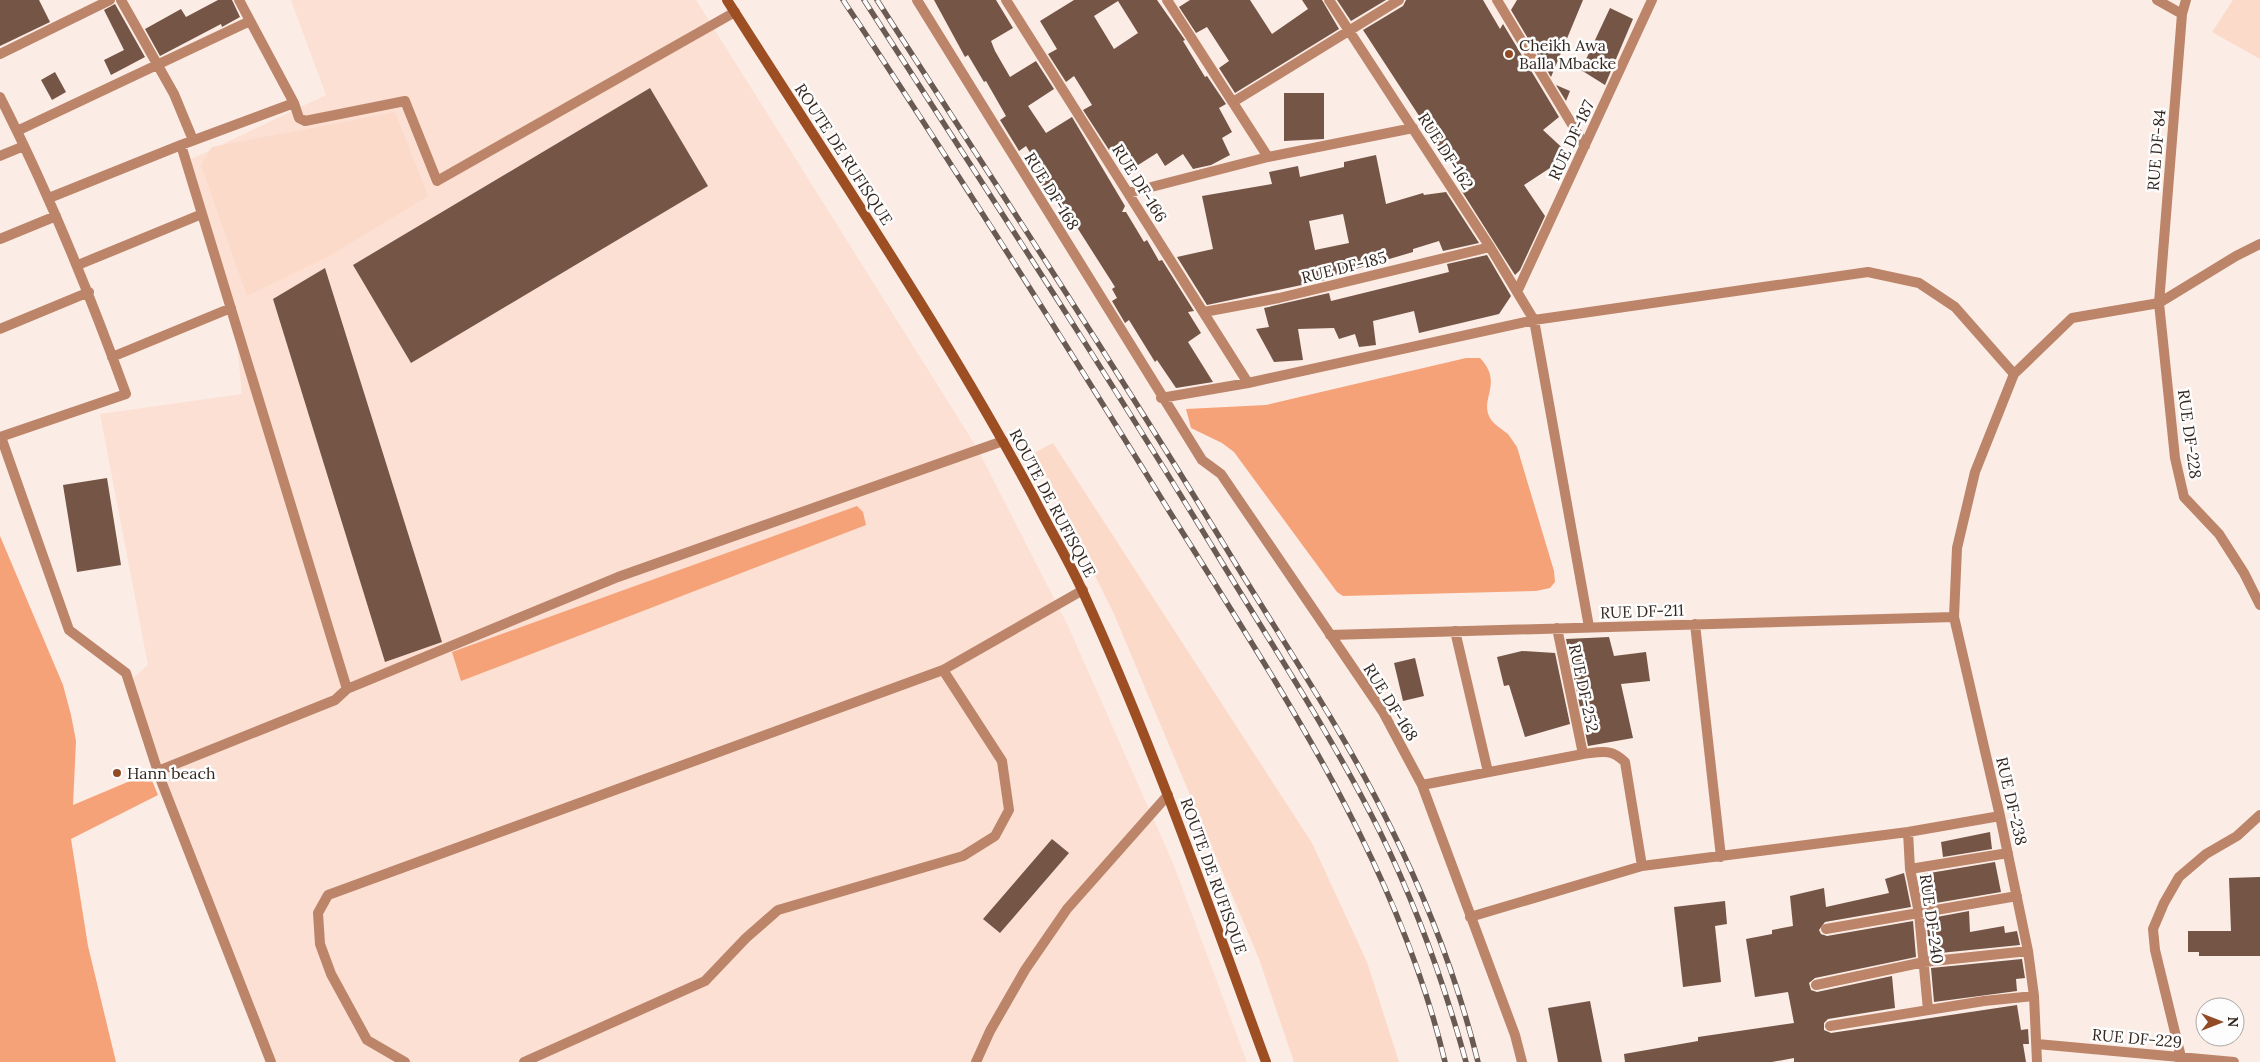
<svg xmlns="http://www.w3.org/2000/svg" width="2260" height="1062" font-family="Lora,serif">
	<rect width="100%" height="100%" fill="#fbece5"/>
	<path fill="#fbe0d3" d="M 291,0 L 696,0 L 977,448 L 1068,626 L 1172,861 L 1247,1062 L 265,1062 L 127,683 L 148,665 L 100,414 L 242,394 L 234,313 L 185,162 L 326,95 Z"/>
	<path fill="#fcdaca" d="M 2233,0 L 2260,0 L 2260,59 L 2212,32 Z
		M 395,112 L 428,196 L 331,255 L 247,296 L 201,165 L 212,147 Z
		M 1053,443 L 1312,843 L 1367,962 L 1399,1062 L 1294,1062 L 1259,959 L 1114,614 L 1034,453 Z"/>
	<path fill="#f6a278" d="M 1466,358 L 1480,358 C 1504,383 1479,399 1490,418 C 1494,425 1502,429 1508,434 C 1511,438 1514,443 1517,447 L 1554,571 L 1555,582 L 1550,588 L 1536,591 L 1343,596 L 1337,592 L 1234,452 L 1222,443 L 1191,428 L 1186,409 L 1266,405 Z
		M 857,506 L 863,512 L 866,525 L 461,681 L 452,652 Z
		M 0,536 L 63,685 L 71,715 L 76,741 L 73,805 L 149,773 L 158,795 L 71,839 L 88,946 L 116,1062 L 0,1062 Z"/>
	<path fill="#745546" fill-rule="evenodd" d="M 0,0 L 39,0 L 50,22 L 0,46 Z
		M 218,0 L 232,0 L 240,17 L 222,27 L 221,24 L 160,56 L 145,29 L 181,9 L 186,17 Z
		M 934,0 L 996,0 L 1013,28 L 991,41 L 995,51 L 1010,77 L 1036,61 L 1054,89 L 1028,106 L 1046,133 L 1072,117 L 1125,206 L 1122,212 L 1126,212 L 1144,242 L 1147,240 L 1159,261 L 1162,260 L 1194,311 L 1188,312 L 1201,333 L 1188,342 L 1213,382 L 1176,388 L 1157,360 L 1155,362 L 1129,320 L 1125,323 L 1112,301 L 1117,298 L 1112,289 L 1115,287 L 1059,199 L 1052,203 L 1039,181 L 1045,177 L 1026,146 L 1019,151 L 1000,120 L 1006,116 L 986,81 L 984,82 L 968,55 L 965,57 Z
		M 1074,0 L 1157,0 L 1185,40 L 1183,41 L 1205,77 L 1207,76 L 1226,104 L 1219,108 L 1232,132 L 1222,138 L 1230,155 L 1211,165 L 1193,169 L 1183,154 L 1165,166 L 1157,153 L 1135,167 L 1120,143 L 1109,150 L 1083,110 L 1092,105 L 1074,76 L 1066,82 L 1048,54 L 1057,49 L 1040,21 ZM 1118,1 L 1138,33 L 1114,49 L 1094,16 Z
		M 1190,0 L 1250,0 L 1272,34 L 1308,9 L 1302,0 L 1322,0 L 1339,29 L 1235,93 L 1219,68 L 1229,61 L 1207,27 L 1196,33 L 1179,7 Z
		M 1337,0 L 1386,0 L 1351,21 Z
		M 1406,0 L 1483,0 L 1500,29 L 1503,24 L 1559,117 L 1543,130 L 1570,155 L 1524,185 L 1545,216 L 1520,270 L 1515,275 L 1461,190 L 1471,189 L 1425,129 L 1427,128 L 1363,30 L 1403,6 Z
		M 1517,0 L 1583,0 L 1551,77 L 1511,10 Z
		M 115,4 L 145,57 L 111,75 L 104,60 L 124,50 L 104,10 Z
		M 1610,8 L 1633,19 L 1605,85 L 1581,70 Z
		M 55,72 L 66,92 L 52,100 L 41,80 Z
		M 1556,85 L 1570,91 L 1566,101 Z
		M 650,88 L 708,186 L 411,363 L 353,265 Z
		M 1284,93 L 1324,93 L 1324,139 L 1284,141 Z
		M 1376,155 L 1386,204 L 1423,193 L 1424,195 L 1446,192 L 1479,243 L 1443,251 L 1439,241 L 1413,249 L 1413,252 L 1325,278 L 1325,280 L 1207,305 L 1177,257 L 1213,249 L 1202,196 L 1272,184 L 1269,172 L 1298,166 L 1300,177 L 1344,167 L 1344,162 ZM 1343,214 L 1349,243 L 1315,250 L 1309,221 Z
		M 1487,255 L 1511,296 L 1499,314 L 1419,333 L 1414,311 L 1373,321 L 1376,345 L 1359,347 L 1355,334 L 1339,339 L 1334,328 L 1298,329 L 1303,360 L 1274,362 L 1256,329 L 1269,327 L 1264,308 L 1329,293 L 1331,301 L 1449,272 L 1447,264 Z
		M 325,268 L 442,642 L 385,662 L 273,299 Z
		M 107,478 L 121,565 L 77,572 L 63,485 Z
		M 1609,637 L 1614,656 L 1646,652 L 1650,681 L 1621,684 L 1633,738 L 1588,746 L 1566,639 Z
		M 1522,651 L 1555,653 L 1570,724 L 1525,737 L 1509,685 L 1504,686 L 1497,657 Z
		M 1415,658 L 1424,696 L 1403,701 L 1394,663 Z
		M 1990,832 L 1992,849 L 1943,857 L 1941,842 Z
		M 1052,839 L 1069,853 L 1000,933 L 983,919 Z
		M 1995,862 L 2001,892 L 1924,905 L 1918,875 Z
		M 1904,873 L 1911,907 L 1825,922 L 1819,930 L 1821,934 L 1827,936 L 1913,921 L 1916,957 L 1815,978 L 1809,983 L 1811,990 L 1817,992 L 1892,976 L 1895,1008 L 1828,1019 L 1824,1023 L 1824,1030 L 1831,1033 L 2017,1005 L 2021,1030 L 2028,1029 L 2029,1044 L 2023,1044 L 2026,1062 L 1794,1062 L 1794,1058 L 1772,1062 L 1625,1062 L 1624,1054 L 1698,1041 L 1698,1037 L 1794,1023 L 1788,992 L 1755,997 L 1746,939 L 1772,934 L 1772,930 L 1793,926 L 1790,896 L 1824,888 L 1826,907 L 1889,893 L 1885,879 Z
		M 2260,877 L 2260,956 L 2199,956 L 2199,952 L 2188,952 L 2188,931 L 2231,931 L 2229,878 Z
		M 1725,901 L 1727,924 L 1715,926 L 1721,982 L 1683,987 L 1674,907 Z
		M 1969,911 L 1970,932 L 2004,926 L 2005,933 L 2017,931 L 2020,945 L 1930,954 L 1926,919 Z
		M 2022,959 L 2025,978 L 2016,979 L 2017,991 L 1934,1002 L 1931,968 Z
		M 1590,1001 L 1602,1062 L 1558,1062 L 1548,1008 Z"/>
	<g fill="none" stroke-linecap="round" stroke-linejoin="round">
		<path stroke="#bc8469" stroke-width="10" d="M 1,437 L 69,630 L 126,673 L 160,778 L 271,1062
			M 405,1062 L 367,1040 L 331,974 L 320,944 L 318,913 L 328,895 L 943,670 L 1083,590
			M 524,1062 L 705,981 L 746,938 L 778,910 L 963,856 L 995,836 L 1009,810 L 1002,761 L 943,670
			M 976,1062 L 990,1031 L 1025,970 L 1067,909 L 1168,795"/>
		<path stroke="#bc8469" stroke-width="10" d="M 121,0 L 174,94 L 193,140
			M 239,0 L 294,103 L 299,118 L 305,121 L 405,101 L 437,181 L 735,12
			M 917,0 L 1202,460 L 1221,474 L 1383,712 L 1422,785 L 1515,1035 L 1522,1062
			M 1006,0 L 1248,383
			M 1167,0 L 1268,157
			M 1329,0 L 1490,247 L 1534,320 L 1589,627
			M 1497,0 L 1585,146
			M 2157,0 L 2182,14
			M 2186,0 L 2182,14 L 2159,303 L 2175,458 L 2184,497 L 2219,534 L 2244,573 L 2260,605
			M 0,54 L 110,0
			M 0,97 C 49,193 89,292 126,394 L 0,437
			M 1233,102 L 1399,0
			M 17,131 L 250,21
			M 181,145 L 347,689
			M 0,156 L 24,146
			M 1128,193 L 1268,157 L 1413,128
			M 49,198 L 181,145 L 294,103
			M 0,239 L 56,216
			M 78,265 L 202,214
			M 1517,292 L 1652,0
			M 1204,312 L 1279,298 L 1490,247
			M 0,329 L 89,292
			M 112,357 L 231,308
			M 1161,398 L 1248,383 L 1534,320 L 1868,272 L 1919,283 L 1955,307 L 2014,374
			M 1695,624 L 1721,857
			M 1557,628 L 1583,754
			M 1455,631 L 1488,772
			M 1330,635 L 1954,617
			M 158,771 L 335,700 L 347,689 L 618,577 L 1003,441
			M 1422,785 L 1583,754 C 1601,752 1611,748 1625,762 L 1642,866
			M 1908,832 L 1910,869 L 1919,913 L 1928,1010
			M 1910,869 L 2008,853
			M 1470,917 L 1642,866 L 1908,832 L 2000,816
			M 1826,929 L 2017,896
			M 1816,985 L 1924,962 L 2028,951
			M 1830,1026 L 1984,1001 L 2034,996
			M 2037,1044 L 2234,1062
			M 2037,1062 L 2034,996 L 2028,951 L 2000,816 L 1954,617 L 1957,548 L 1975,472 L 2014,374 L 2072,318 L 2159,303 L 2236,256 L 2260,244
			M 2180,1062 L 2181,1057 L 2155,950 L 2153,929 L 2164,903 L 2179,877 L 2206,854 L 2237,836 L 2260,815"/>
		<path stroke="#9d4e22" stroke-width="10" d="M 727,0 C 831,164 941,325 1033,496 C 1049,528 1068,559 1083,592 C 1153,745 1208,904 1266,1062"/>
		<g stroke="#695b54" stroke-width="5.5">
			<path id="rail" d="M 843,0 C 956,169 1064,341 1171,514 C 1279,687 1397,861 1445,1062
				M 864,0 C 984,186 1106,372 1221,561 C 1275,650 1333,738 1380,832 C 1416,905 1444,983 1466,1062
				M 877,0 C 998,188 1121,375 1237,566 C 1289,651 1346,736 1390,826 C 1427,900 1458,982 1478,1062"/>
		</g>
		<use href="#rail" stroke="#fdfdfd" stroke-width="4" stroke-dasharray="11" stroke-linecap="butt"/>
	</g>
	<g fill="#924b25" stroke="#fdfdfd" stroke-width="2">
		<circle cx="1509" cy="54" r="5"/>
		<circle cx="117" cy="773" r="5"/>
	</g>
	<g text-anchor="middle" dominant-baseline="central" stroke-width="5" stroke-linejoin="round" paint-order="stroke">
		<g font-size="16" fill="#33261f" stroke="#fdfdfd" text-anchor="start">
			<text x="1519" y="45">Cheikh Awa<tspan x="1519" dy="18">Balla Mbacke</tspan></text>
			<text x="127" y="773">Hann beach</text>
		</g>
		<g font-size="16" fill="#33261f" stroke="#fdfdfd">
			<text transform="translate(1571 140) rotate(-65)">RUE DF-187</text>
			<text transform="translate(2156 150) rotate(-85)">RUE DF-84</text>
			<text transform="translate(1446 151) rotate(57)">RUE DF-162</text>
			<text transform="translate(844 154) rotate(57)">ROUTE DE RUFISQUE</text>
			<text transform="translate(1140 183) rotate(58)">RUE DF-166</text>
			<text transform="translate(1052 191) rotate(58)">RUE DF-168</text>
			<text transform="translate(1344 267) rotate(-14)">RUE DF-185</text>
			<text transform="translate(2190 434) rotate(82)">RUE DF-228</text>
			<text transform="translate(1053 503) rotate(62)">ROUTE DE RUFISQUE</text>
			<text transform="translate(1642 611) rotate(-2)">RUE DF-211</text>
			<text transform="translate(1584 688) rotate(78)">RUE DF-252</text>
			<text transform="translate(1391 702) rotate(58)">RUE DF-168</text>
			<text transform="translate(2012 801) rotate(77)">RUE DF-238</text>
			<text transform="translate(1214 876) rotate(70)">ROUTE DE RUFISQUE</text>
			<text transform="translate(1932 919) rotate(82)">RUE DF-240</text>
			<text transform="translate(2137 1038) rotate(5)">RUE DF-229</text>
		</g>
	</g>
	<g transform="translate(2220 1022) rotate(90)"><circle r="24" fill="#fdfdfd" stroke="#aca7a4"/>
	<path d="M0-4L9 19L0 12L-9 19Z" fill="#924b25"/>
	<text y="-8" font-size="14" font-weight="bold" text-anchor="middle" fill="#33261f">N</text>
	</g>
</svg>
